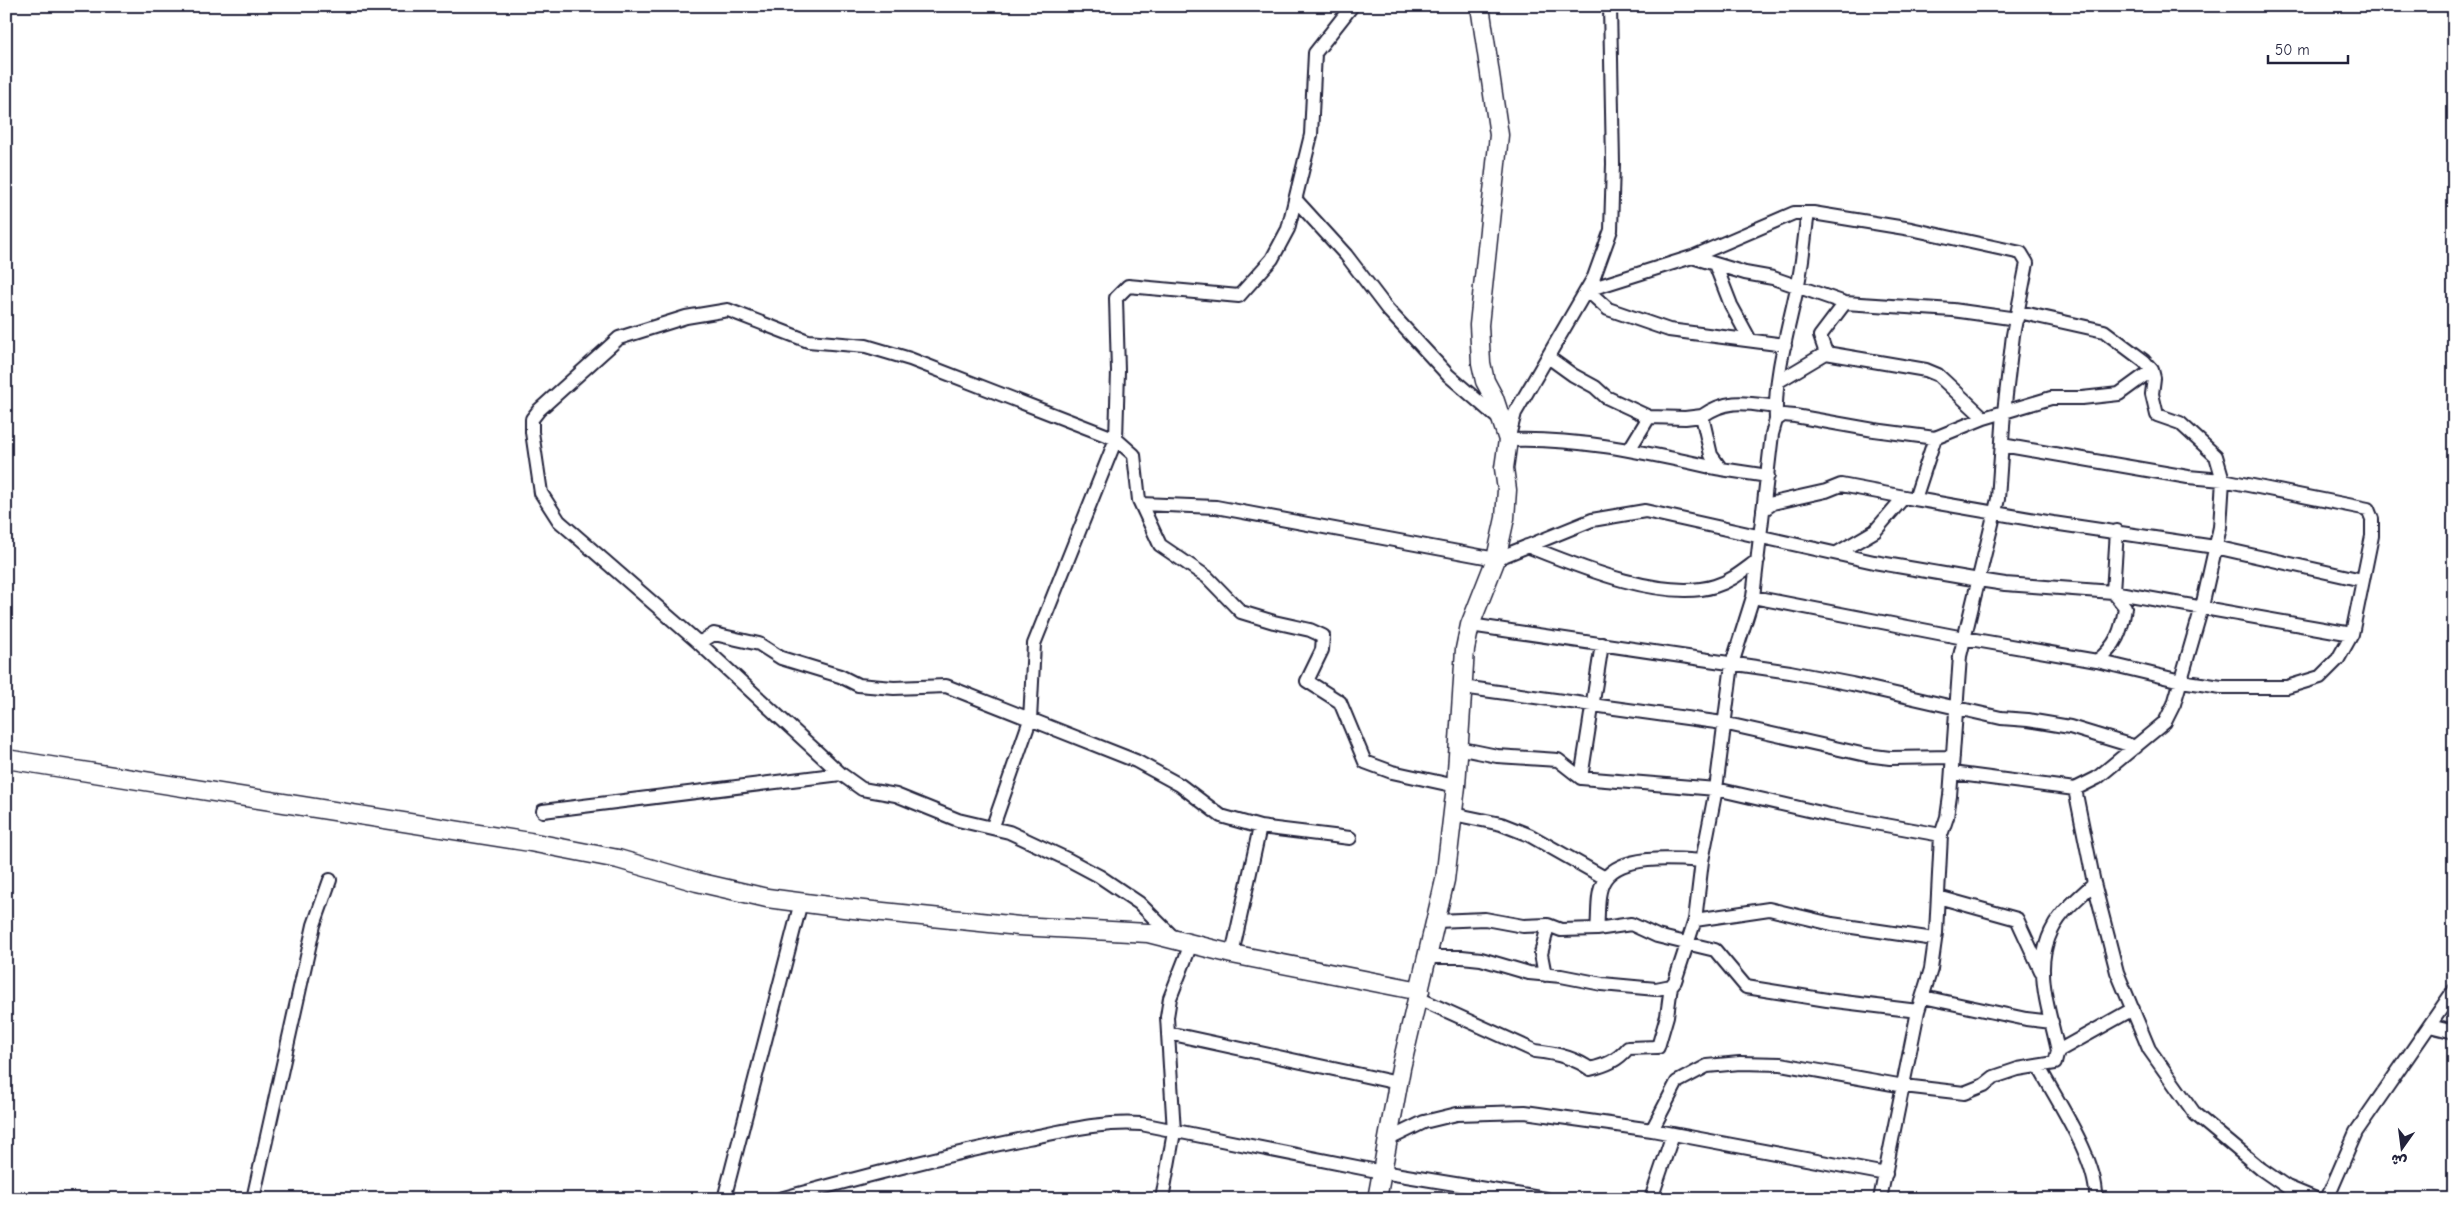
<svg xmlns="http://www.w3.org/2000/svg" width="2460" height="1205" font-family="'Comic Neue','Playpen Sans Arabic',sans-serif">
	<rect width="100%" height="100%" fill="#fff"/>
	<filter id="ink" filterUnits="userSpaceOnUse"><feTurbulence type="fractalNoise" baseFrequency=".02" numOctaves="2"/><feDisplacementMap in="SourceGraphic" scale="10" xChannelSelector="R" yChannelSelector="G"/><feConvolveMatrix kernelMatrix="1 2 1 2 8 2 1 2 1" color-interpolation-filters="sRGB"/></filter>
	<g filter="url(#ink)">
		<g fill="none" stroke-linecap="round" stroke-linejoin="round">
			<g stroke="#22223b" stroke-width="16">
				<path id="street" d="M 1610,6 L 1613,164 L 1611,230 L 1594,277 L 1515,413 L 1508,440 C 1580,437 1651,454 1721,469
					M 1295,199 L 1346,255 L 1388,310 L 1414,338 L 1448,375 L 1500,420
					M 1692,257 L 1794,213 L 1813,213 L 1911,229 L 2021,253 L 2027,263 L 2013,335 L 2004,412 L 1998,499 L 1960,656 L 1950,796 L 1947,817 L 1941,835 L 1936,933 L 1931,969 L 1918,1011 L 1880,1199
					M 1715,264 L 1731,305 L 1750,340
					M 1587,290 L 1692,257 L 1745,273 L 1773,278 L 1845,303
					M 1587,290 L 1608,309 L 1669,330 L 1785,345
					M 1826,353 L 1820,336 L 1845,303 L 1953,310 L 2017,319
					M 1548,357 L 1573,375 L 1595,387 L 1606,397 L 1649,417 L 1685,418 L 1702,416 L 1711,455 L 1721,469 L 1768,476
					M 1779,381 L 1826,353 L 1926,370 L 1938,375 L 1984,418
					M 1702,416 C 1728,398 1746,403 1776,407
					M 1776,420 C 1774,376 1788,331 1797,288 C 1803,264 1804,238 1808,213
					M 1629,450 L 1649,417
					M 1915,499 L 2053,523 L 2215,547 L 2362,580
					M 1141,504 L 1216,507 L 1496,559 L 1592,520 L 1645,511 L 1874,562 L 1979,580 L 2005,584 L 2113,592 L 2352,634
					M 1763,510 L 1773,503 L 1826,491 L 1841,485 L 1915,499 L 1935,438 L 1984,418 L 2051,398 L 2082,398 L 2119,394 L 2152,370
					M 1527,546 C 1577,566 1663,602 1715,586 C 1732,581 1744,570 1758,560
					M 1837,553 L 1875,531 L 1904,497
					M 1753,597 L 1964,638 L 2097,661 L 2181,681 L 2221,687 L 2287,687 L 2320,677 L 2338,659 L 2352,634 L 2372,536 L 2372,519 L 2368,509 L 2223,480 L 2188,477 L 2002,445
					M 1470,625 L 1790,672 L 1852,684 L 2001,718 L 2028,720 L 2070,727 L 2136,747
					M 699,643 L 714,634 L 759,644 L 781,658 L 840,676 L 858,685 L 894,688 L 946,686 L 1136,761 L 1180,785 L 1221,816 L 1260,827
					M 2097,661 C 2116,646 2122,631 2125,607 L 2113,592 L 2117,531
					M 1462,687 L 1723,723 L 1866,755 L 1890,758 L 1953,757
					M 1458,748 L 1497,756 L 1558,760 L 1581,778 L 1716,789 L 1830,815 L 1941,835
					M 1952,773 L 2075,789 L 2097,778 L 2165,722 L 2174,704 L 2202,607 L 2220,527 L 2223,480 L 2216,456 L 2180,423 L 2157,415 L 2152,394 L 2154,378 L 2152,370 L 2144,361 L 2104,331 L 2019,312
					M 841,774 L 699,643 L 559,521 L 541,493 L 532,432 L 532,419 L 539,410 L 619,338 L 686,317 L 728,310 L 808,341 L 866,346 L 910,359 L 1116,439 L 1134,455 L 1139,500 L 1160,545 L 1207,577 L 1241,612 L 1274,622 L 1310,630 L 1323,636 L 1322,650 L 1307,681 L 1340,702 L 1365,762 L 1392,772 L 1456,786
					M 1581,778 L 1602,644
					M 2075,789 L 2094,883 L 2117,972 L 2149,1049 L 2195,1114 L 2261,1169 L 2287,1187 L 2316,1199
					M 543,811 L 841,774 L 862,789 L 896,795 L 958,820 L 1009,832 L 1069,860 L 1099,876 L 1139,903 L 1175,939
					M 1453,814 L 1501,824 L 1529,835 L 1605,878
					M 993,826 L 1030,720 L 1034,644 L 1116,439 L 1118,371 L 1116,298 L 1128,286 L 1239,296 L 1272,259 L 1288,229 L 1311,135 L 1315,53 L 1352,6
					M 1938,897 L 2017,919 L 2041,971
					M 1695,920 L 1769,909 L 1832,924 L 1934,939
					M 1436,921 L 1485,919 L 1523,926 L 1548,925 L 1561,930 L 1597,929 L 1631,924 L 1657,936 L 1715,950 L 1746,987 L 1827,1000 L 1918,1011
					M 1597,929 C 1599,915 1596,892 1605,879 C 1622,854 1675,859 1702,861
					M 1232,954 L 1260,827 L 1350,838
					M 1428,957 L 1462,957 L 1481,959 L 1529,973 L 1561,976 L 1602,984 L 1656,989 L 1671,986
					M 1545,975 L 1541,954 L 1548,925
					M 1923,997 L 2026,1019 L 2052,1022
					M 1418,998 L 1535,1051 C 1554,1053 1574,1057 1590,1069 C 1606,1065 1617,1061 1628,1048 L 1658,1047 L 1667,1016 L 1671,986 L 1675,981 L 1695,920 L 1702,861 L 1716,789 L 1732,664 L 1753,597 L 1772,434 L 1776,420 L 1783,415 L 1795,416 L 1874,430 L 1935,438
					M 2430,1026 L 2454,1032
					M 1168,1033 L 1398,1083
					M 2058,1051 C 2048,1003 2027,955 2064,912 C 2073,902 2084,893 2094,883
					M 2039,1067 C 2057,1101 2098,1161 2096,1199
					M 1652,1130 L 1677,1082 L 1707,1066 L 1740,1063 L 1781,1064 L 1904,1086 L 1964,1093 L 1984,1085 L 1994,1077 L 2018,1069 L 2055,1063 L 2058,1051 L 2133,1009
					M 1387,1140 L 1424,1122 L 1457,1114 L 1525,1112 L 1652,1130 L 1886,1174
					M 253,1199 L 314,925 L 330,880
					M 724,1199 L 801,902
					M 780,1199 C 862,1177 944,1155 1028,1138 C 1065,1131 1103,1121 1141,1124 L 1382,1172 L 1546,1199
					M 1162,1199 L 1174,1132 L 1167,1017 L 1170,998 L 1191,944
					M 1651,1199 L 1673,1134
					M 2327,1199 L 2356,1132 L 2454,990"/>
			</g>
			<g stroke="#22223b" stroke-width="21">
				<path id="secondary" d="M 6,759 L 530,842 L 618,859 L 697,882 L 767,898 L 844,908 L 1019,926 L 1148,933 L 1232,954 L 1420,991
					M 1377,1199 L 1401,1068 L 1445,880 L 1456,786 L 1465,649 L 1470,625 L 1496,559 L 1505,518 L 1507,490 L 1504,468 L 1508,440 L 1494,398 L 1485,381 L 1481,363 L 1479,325 L 1499,135 L 1480,6"/>
			</g>
			<use href="#street" stroke="#fff" stroke-width="12"/>
			<use href="#secondary" stroke="#fff" stroke-width="18"/>
		</g>
	</g>
	<rect width="2460" height="1205" fill="none" stroke="#fff" stroke-width="25"/>
	<rect x="12" y="12" width="2435" height="1180" fill="none" stroke="#22223b" stroke-width="2" filter="url(#ink)"/>
	<g transform="translate(2402 1148) rotate(194)" stroke="#ffffff" stroke-width="4" paint-order="stroke">
	<path d="M0-4L9 19L0 12L-9 19Z" fill="#22223b"/>
	<text y="-8" font-size="14" font-weight="bold" text-anchor="middle" fill="#22223b">ش</text>
	</g>
	<path d="M2268 55v8h80v-8" fill="none" stroke="#22223b" stroke-width="2.5"/>
	<text x="2275" y="55" font-size="15" fill="#22223b" stroke="#ffffff" stroke-width="4" paint-order="stroke">50 m</text>
</svg>
